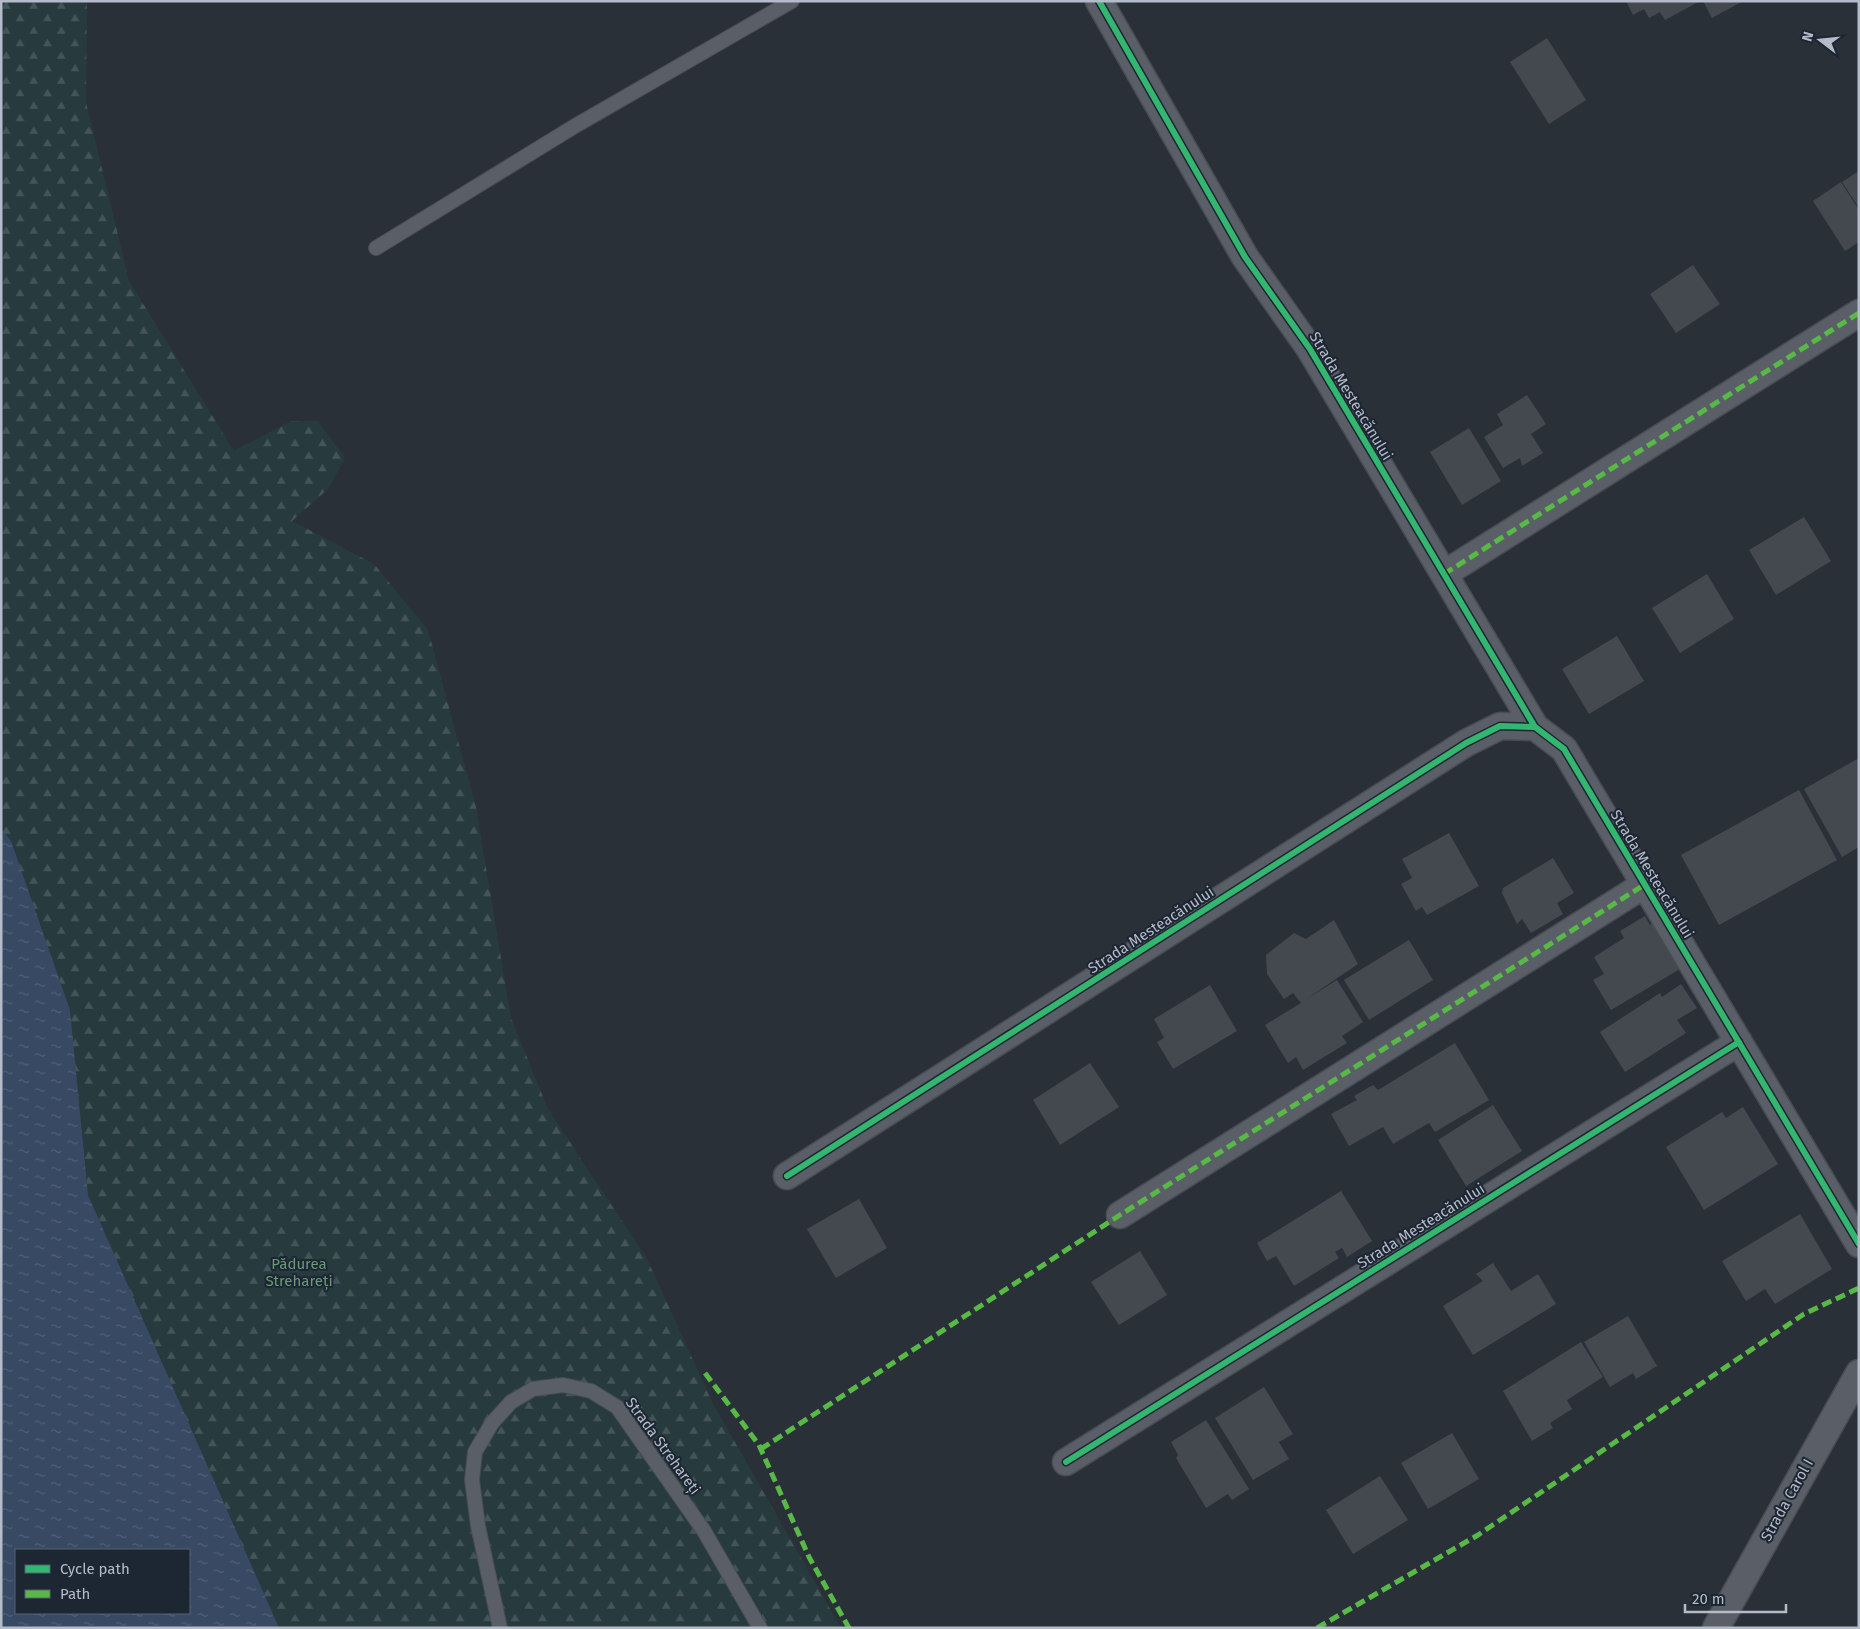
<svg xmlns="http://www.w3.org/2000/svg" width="1860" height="1629" font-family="'Fira Sans',sans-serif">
	<defs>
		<pattern id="forest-firs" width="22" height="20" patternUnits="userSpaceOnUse" patternTransform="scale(1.25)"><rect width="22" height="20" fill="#273a3e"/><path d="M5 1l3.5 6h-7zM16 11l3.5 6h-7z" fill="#445559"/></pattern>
		<pattern id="water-ripples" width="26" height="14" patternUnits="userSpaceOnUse" patternTransform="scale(1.25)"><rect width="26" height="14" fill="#384963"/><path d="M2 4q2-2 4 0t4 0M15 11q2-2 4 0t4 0" fill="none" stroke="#526178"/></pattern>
	</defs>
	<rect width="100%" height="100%" fill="#2a3038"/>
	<path fill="url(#forest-firs)" fill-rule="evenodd" d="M 1,1 L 87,1 L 86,102 L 129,281 L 234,451 L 291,421 L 318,421 L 345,458 L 329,488 L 292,521 L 374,564 L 428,630 L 476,807 L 511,1018 L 548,1109 L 647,1259 L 712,1402 L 841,1628 L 1,1628 ZM 16,1550 L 189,1550 L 189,1613 L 16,1613 Z"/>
	<path fill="url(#water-ripples)" fill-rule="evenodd" d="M 1,829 L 11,841 L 70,1010 L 88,1195 L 279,1628 L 1,1628 ZM 16,1550 L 189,1550 L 189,1613 L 16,1613 Z"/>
	<path fill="#444950" d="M 1626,1 L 1700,1 L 1665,20 L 1660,12 L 1649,18 L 1644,9 L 1633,15 Z
		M 1703,1 L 1743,1 L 1712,18 Z
		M 1547,38 L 1586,100 L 1549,124 L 1510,62 Z
		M 1859,171 L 1859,208 L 1842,182 Z
		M 1841,182 L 1859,210 L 1859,242 L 1845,251 L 1813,201 Z
		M 1693,265 L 1720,304 L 1676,333 L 1650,294 Z
		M 1527,395 L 1546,424 L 1531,434 L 1543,453 L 1522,466 L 1520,458 L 1503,468 L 1484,437 L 1503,425 L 1497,414 Z
		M 1469,428 L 1501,481 L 1462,505 L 1430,452 Z
		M 1804,517 L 1831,561 L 1776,595 L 1749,550 Z
		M 1707,574 L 1734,619 L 1680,653 L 1652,608 Z
		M 1617,636 L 1644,681 L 1589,714 L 1562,669 Z
		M 1859,758 L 1859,847 L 1842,857 L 1804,789 Z
		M 1799,790 L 1837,860 L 1719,925 L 1681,855 Z
		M 1449,833 L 1479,886 L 1427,915 L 1422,907 L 1416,911 L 1401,884 L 1412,878 L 1402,859 Z
		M 1553,858 L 1574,893 L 1557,903 L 1563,914 L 1531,933 L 1522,919 L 1517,924 L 1502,893 L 1503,888 Z
		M 1645,916 L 1650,925 L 1658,920 L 1685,966 L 1611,1010 L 1593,980 L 1604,974 L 1594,957 L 1624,938 L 1620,931 Z
		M 1334,920 L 1358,964 L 1305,1000 L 1337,980 L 1363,1022 L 1342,1036 L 1347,1043 L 1303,1070 L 1296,1057 L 1288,1063 L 1265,1025 L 1301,1003 L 1293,993 L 1284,999 L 1267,974 L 1266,955 L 1294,933 L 1306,939 Z
		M 1409,940 L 1433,980 L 1369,1020 L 1344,980 Z
		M 1681,984 L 1697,1008 L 1677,1020 L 1686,1033 L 1625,1072 L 1600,1032 L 1660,993 L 1662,997 Z
		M 1210,985 L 1237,1031 L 1173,1069 L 1157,1042 L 1164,1038 L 1154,1019 Z
		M 1455,1043 L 1489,1100 L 1435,1132 L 1429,1123 L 1393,1144 L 1383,1127 L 1349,1146 L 1331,1114 L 1357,1100 L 1354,1096 L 1373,1085 L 1378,1090 Z
		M 1090,1063 L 1119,1107 L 1060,1145 L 1033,1100 Z
		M 1493,1105 L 1522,1151 L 1466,1186 L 1438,1140 Z
		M 1743,1107 L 1778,1164 L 1704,1210 L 1666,1147 L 1722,1112 L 1726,1118 Z
		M 1341,1191 L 1372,1241 L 1347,1257 L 1342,1248 L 1335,1252 L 1339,1258 L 1294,1286 L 1276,1256 L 1267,1261 L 1257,1243 Z
		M 859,1199 L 887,1248 L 836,1278 L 807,1229 Z
		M 1800,1214 L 1832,1269 L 1775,1304 L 1765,1289 L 1746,1301 L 1722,1261 Z
		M 1140,1251 L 1167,1295 L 1119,1325 L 1091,1282 Z
		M 1493,1263 L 1511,1291 L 1538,1274 L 1556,1304 L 1473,1355 L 1443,1306 L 1483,1281 L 1476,1274 Z
		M 1628,1316 L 1657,1366 L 1636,1379 L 1633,1373 L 1610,1387 L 1584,1342 Z
		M 1581,1342 L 1603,1377 L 1567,1400 L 1572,1409 L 1550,1423 L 1553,1428 L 1532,1441 L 1503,1391 Z
		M 1264,1387 L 1293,1434 L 1279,1442 L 1289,1459 L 1253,1480 L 1215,1418 Z
		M 1206,1420 L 1249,1489 L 1232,1500 L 1228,1494 L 1206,1508 L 1176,1458 L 1178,1455 L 1171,1442 Z
		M 1452,1433 L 1479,1479 L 1428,1509 L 1401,1463 Z
		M 1380,1476 L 1408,1520 L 1353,1554 L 1326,1510 Z"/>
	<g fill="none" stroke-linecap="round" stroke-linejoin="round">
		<g stroke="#484c53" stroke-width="16">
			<path id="lane" d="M 376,248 L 575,126 L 792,1
				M 500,1628 L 478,1526 L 472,1480 L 475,1452 L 492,1423 L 511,1402 L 533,1389 L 563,1385 L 591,1391 L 617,1407 L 704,1531 L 760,1628"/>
		</g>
		<g stroke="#484c53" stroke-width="29">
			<path id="street" d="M 1099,1 L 1245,257 L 1310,349 L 1535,727 L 1564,749 L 1859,1244
				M 1444,574 L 1859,313
				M 787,1176 L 1466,743 L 1500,726 L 1535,727
				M 1120,1215 L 1644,885
				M 1066,1462 L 1739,1042
				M 1716,1628 L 1859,1373"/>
		</g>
		<use href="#lane" stroke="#5a5e66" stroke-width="14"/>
		<use href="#street" stroke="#5a5e66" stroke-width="26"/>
		<path stroke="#58b947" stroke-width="5" stroke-dasharray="10 5" stroke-linecap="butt" d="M 1444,574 L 1859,313
			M 705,1373 L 759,1445 L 809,1557 L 849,1628
			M 761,1449 L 1120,1215 L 1644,885
			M 1317,1628 L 1478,1535 L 1804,1314 L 1859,1288"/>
		<g stroke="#1d2633" stroke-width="9">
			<path id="cycleway" d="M 1099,1 L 1245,257 L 1310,349 L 1535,727 L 1564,749 L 1859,1244
				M 787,1176 L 1466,743 L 1500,726 L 1535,727
				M 1066,1462 L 1739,1042"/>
		</g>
		<use href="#cycleway" stroke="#33b770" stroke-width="6"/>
	</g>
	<g text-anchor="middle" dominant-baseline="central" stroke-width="4" stroke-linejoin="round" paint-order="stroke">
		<g font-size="15" fill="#b4bcc9" stroke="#1d2633">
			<text transform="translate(1351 396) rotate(59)">Strada Mesteacănului</text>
			<text transform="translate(1652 874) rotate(59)">Strada Mesteacănului</text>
			<text transform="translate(1151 930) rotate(-33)">Strada Mesteacănului</text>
			<text transform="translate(1421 1226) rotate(-32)">Strada Mesteacănului</text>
			<text transform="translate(663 1446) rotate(54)">Strada Strehareți</text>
			<text transform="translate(1787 1500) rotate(-61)">Strada Carol I</text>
		</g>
		<g font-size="15" fill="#6b9a76" stroke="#1d2633">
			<text x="299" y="1264">Pădurea<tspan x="299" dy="17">Strehareți</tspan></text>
		</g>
	</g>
	<rect width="1860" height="1629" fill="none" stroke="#b4bcc9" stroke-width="5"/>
	<rect x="15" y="1549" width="175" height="65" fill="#1d2633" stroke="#59626f"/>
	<rect x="25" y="1565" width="25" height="8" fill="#33b770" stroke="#59626f"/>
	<text x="60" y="1574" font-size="15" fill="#b4bcc9">Cycle path</text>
	<rect x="25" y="1590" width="25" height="8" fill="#58b947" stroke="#59626f"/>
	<text x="60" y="1599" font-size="15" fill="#b4bcc9">Path</text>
	<g transform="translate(1820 40) rotate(286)" stroke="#1d2633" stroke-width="4" paint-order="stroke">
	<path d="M0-4L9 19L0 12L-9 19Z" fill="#b4bcc9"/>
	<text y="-8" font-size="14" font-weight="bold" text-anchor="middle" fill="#b4bcc9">N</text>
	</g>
	<path d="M1685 1604v8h101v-8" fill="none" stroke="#b4bcc9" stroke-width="2.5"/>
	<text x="1692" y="1604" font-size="15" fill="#b4bcc9" stroke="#1d2633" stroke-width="4" paint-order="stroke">20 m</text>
</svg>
